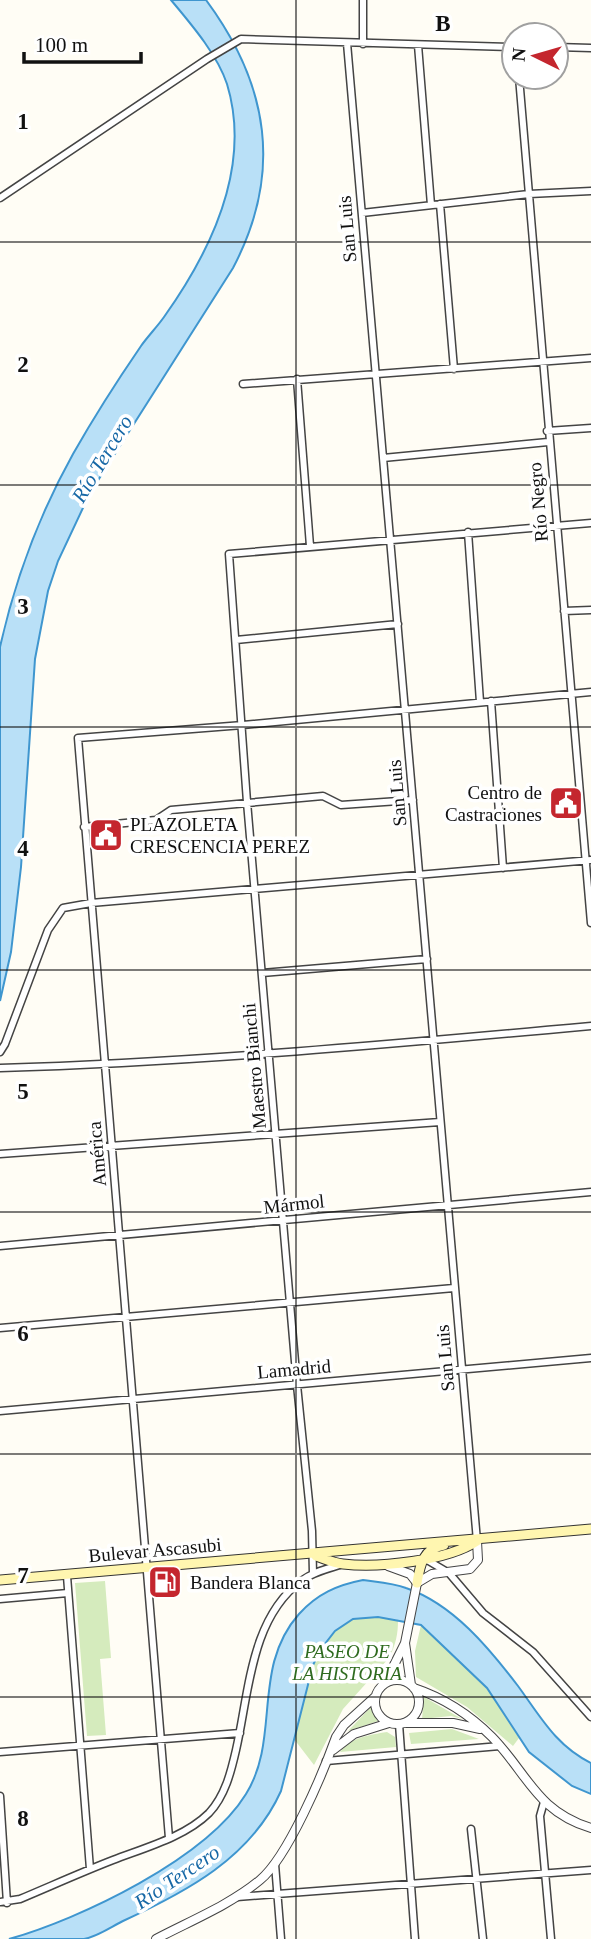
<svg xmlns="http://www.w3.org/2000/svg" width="591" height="1939" font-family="Georgia,serif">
	<rect width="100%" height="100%" fill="#fffdf5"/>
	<path fill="#d5ebbd" d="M 105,1581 L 111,1658 L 100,1659 L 106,1735 L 87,1736 L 75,1583 Z
		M 378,1617 L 398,1620 C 398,1634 396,1644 389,1658 L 343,1709 L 314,1765 L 294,1739 C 303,1700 309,1639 351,1620 C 359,1617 370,1618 378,1617 Z
		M 421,1625 L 487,1688 L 519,1738 L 513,1746 L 467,1707 L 416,1677 L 415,1651 Z
		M 424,1697 L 462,1719 L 451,1716 L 422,1719 Z
		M 371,1707 L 378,1721 L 348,1731 Z
		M 452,1729 L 479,1739 L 411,1744 L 409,1733 Z
		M 387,1732 L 395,1737 L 396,1747 L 340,1752 C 352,1737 369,1735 387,1732 Z"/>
	<path fill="#b9e0f7" stroke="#3f96cf" stroke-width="2" d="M 171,0 L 206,0 C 269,85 283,173 233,268 L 90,493 L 58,561 L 48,591 L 35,659 L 21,867 L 11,952 L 0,1001 L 0,647 C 15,580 39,515 73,454 C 94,417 117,381 141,346 C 148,336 157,327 164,317 C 211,251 252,166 227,84 C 217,54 191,24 171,0 Z
		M 363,1580 C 377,1582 393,1583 406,1588 C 453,1604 489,1648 518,1686 C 540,1716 556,1746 591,1763 L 591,1794 L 572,1786 L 529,1752 L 487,1688 L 421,1625 L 378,1617 L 353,1619 L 335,1631 L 321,1649 L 313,1665 L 281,1791 C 251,1858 186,1892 123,1921 C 111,1927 97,1937 84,1939 C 60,1939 33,1939 9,1939 C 80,1919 206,1859 246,1794 C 281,1738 251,1668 299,1614 C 317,1594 337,1585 363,1580 Z"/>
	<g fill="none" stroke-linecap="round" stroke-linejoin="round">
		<g stroke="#444" stroke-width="9">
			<path id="minor" d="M 347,43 L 477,1541
				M 363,44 L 363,0
				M 418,45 L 431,205
				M 556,47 L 591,48
				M 519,77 L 591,923
				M 0,198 L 207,59 L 241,39 L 514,47
				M 440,204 L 454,369
				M 362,213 L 529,194 L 591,191
				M 297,379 L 310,546
				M 243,384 L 591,358
				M 547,431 L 591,428
				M 383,458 L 548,442
				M 468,532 L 480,702
				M 564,611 L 591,610
				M 236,640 L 398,624
				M 491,701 L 503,868
				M 84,827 L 156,820 L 171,810 L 323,796 L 341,805 L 413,800
				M 262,973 L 427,959
				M 0,1052 L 5,1044 L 48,930 L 63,908 L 91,903 L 591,860
				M 0,1068 C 197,1062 394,1044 591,1026
				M 0,1154 L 440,1122
				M 0,1246 L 591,1192
				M 0,1328 L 454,1288
				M 0,1411 L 591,1358
				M 427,1560 L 449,1573 L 483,1613 L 533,1652 L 591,1717
				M 313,1574 L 312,1531 L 297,1385 L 247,802 L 229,554 L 591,523
				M 67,1576 L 90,1869
				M 0,1599 L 68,1593
				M 399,1724 L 415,1939
				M 0,1752 L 240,1733
				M 326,1761 L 500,1746
				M 0,1796 L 7,1903
				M 544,1802 L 540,1816 L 551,1939
				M 471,1829 L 483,1939
				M 169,1838 L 78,738 L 243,725 L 591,692
				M 275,1864 L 281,1939
				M 237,1897 L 591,1870
				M 0,1902 L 20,1899 C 51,1886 82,1872 113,1860 C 144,1848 185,1837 209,1813 C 225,1796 231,1772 236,1750 C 249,1694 250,1619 301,1581 C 313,1572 327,1569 340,1565"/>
		</g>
		<g stroke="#444" stroke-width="10">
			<path id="tertiary" d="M 388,1566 L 410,1574 L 417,1583
				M 417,1583 L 432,1574 L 470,1569 L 478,1560 L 477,1541
				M 405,1643 L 411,1685
				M375 1702a22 22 0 1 1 44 0a22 22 0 1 1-44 0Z
				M 385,1683 L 405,1643 L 417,1583
				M 414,1688 C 444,1698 470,1715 492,1737 C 528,1774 536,1811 591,1828
				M 406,1723 L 453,1723 L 480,1729
				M 333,1750 L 354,1734 L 389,1723
				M 156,1939 C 190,1921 230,1905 260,1880 C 288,1857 323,1773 336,1737 L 344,1725 L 376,1696"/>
		</g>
		<g stroke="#333" stroke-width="11">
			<path id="secondary" d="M 316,1556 C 325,1559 333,1563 343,1564 C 379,1568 447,1561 477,1541
				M 0,1580 L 591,1529
				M 417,1583 C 420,1564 423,1549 444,1545"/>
		</g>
		<use href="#minor" stroke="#fff" stroke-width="6"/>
		<use href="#tertiary" stroke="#fff" stroke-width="8"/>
		<use href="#secondary" stroke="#fff6b0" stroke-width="9"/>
	</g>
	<path fill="none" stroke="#111" stroke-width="2" stroke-opacity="0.55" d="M 296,0 L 296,1939M 0,242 L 591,242M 0,485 L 591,485M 0,727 L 591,727M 0,970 L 591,970M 0,1212 L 591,1212M 0,1454 L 591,1454M 0,1697 L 591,1697"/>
	<defs>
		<g id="civic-square" transform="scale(1.75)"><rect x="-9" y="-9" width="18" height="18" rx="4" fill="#c4262e" stroke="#fff"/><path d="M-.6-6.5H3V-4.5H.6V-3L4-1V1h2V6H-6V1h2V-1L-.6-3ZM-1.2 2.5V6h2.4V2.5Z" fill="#fff"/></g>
		<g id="fuel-square" transform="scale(1.75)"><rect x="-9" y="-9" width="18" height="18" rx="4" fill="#c4262e" stroke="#fff"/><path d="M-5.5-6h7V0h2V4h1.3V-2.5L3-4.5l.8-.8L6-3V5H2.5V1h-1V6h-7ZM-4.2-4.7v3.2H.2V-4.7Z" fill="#fff"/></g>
	</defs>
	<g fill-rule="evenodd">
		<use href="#civic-square" x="566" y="803"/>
		<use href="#civic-square" x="106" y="835"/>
		<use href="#fuel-square" x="165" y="1582"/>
	</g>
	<g text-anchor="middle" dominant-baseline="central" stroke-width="7" stroke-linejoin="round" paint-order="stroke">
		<g font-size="19" fill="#111" stroke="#fff">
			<text transform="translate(347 229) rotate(-95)">San Luis</text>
			<text transform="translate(538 502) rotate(-95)">Río Negro</text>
			<text transform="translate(397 793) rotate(-95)">San Luis</text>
			<text transform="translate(254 1066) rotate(-95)">Maestro Bianchi</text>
			<text transform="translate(97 1154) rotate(-95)">América</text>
			<text transform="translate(294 1204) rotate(-6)">Mármol</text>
			<text transform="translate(445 1358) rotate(-95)">San Luis</text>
			<text transform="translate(294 1369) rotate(-5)">Lamadrid</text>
			<text transform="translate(155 1550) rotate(-5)">Bulevar Ascasubi</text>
		</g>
		<g font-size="19" fill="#111" stroke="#fff" text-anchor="start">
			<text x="542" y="792" text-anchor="end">Centro de<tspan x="542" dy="22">Castraciones</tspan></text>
			<text x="130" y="824">PLAZOLETA<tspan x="130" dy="22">CRESCENCIA PEREZ</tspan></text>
			<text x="190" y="1582">Bandera Blanca</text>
		</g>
		<g font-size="19" font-style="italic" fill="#2f6b1f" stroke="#fff">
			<text x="347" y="1651">PASEO DE<tspan x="347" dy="22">LA HISTORIA</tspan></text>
		</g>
		<g font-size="21" font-style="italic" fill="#1768a6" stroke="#fff">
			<text transform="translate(102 459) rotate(-59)">Río Tercero</text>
			<text transform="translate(177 1877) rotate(-34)">Río Tercero</text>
		</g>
	</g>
	<g font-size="23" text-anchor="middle" font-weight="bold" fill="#111" stroke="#fff" stroke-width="7" stroke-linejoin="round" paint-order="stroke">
		<text x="443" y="31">B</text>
		<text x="23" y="129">1</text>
		<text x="23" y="372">2</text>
		<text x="23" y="614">3</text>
		<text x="23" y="856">4</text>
		<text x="23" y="1099">5</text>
		<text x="23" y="1341">6</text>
		<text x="23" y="1583">7</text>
		<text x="23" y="1826">8</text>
	</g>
	<g transform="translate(535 56) rotate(275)"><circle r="33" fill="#ffffff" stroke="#a0a0a0" stroke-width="2"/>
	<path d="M0-5L12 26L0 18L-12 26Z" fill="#c4262e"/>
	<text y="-10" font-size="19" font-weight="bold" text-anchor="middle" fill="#111111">N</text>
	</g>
	<path d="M24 52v10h117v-10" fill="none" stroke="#111111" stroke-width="3.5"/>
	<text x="35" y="52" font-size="21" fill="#111111" stroke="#ffffff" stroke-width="5" paint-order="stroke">100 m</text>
</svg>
